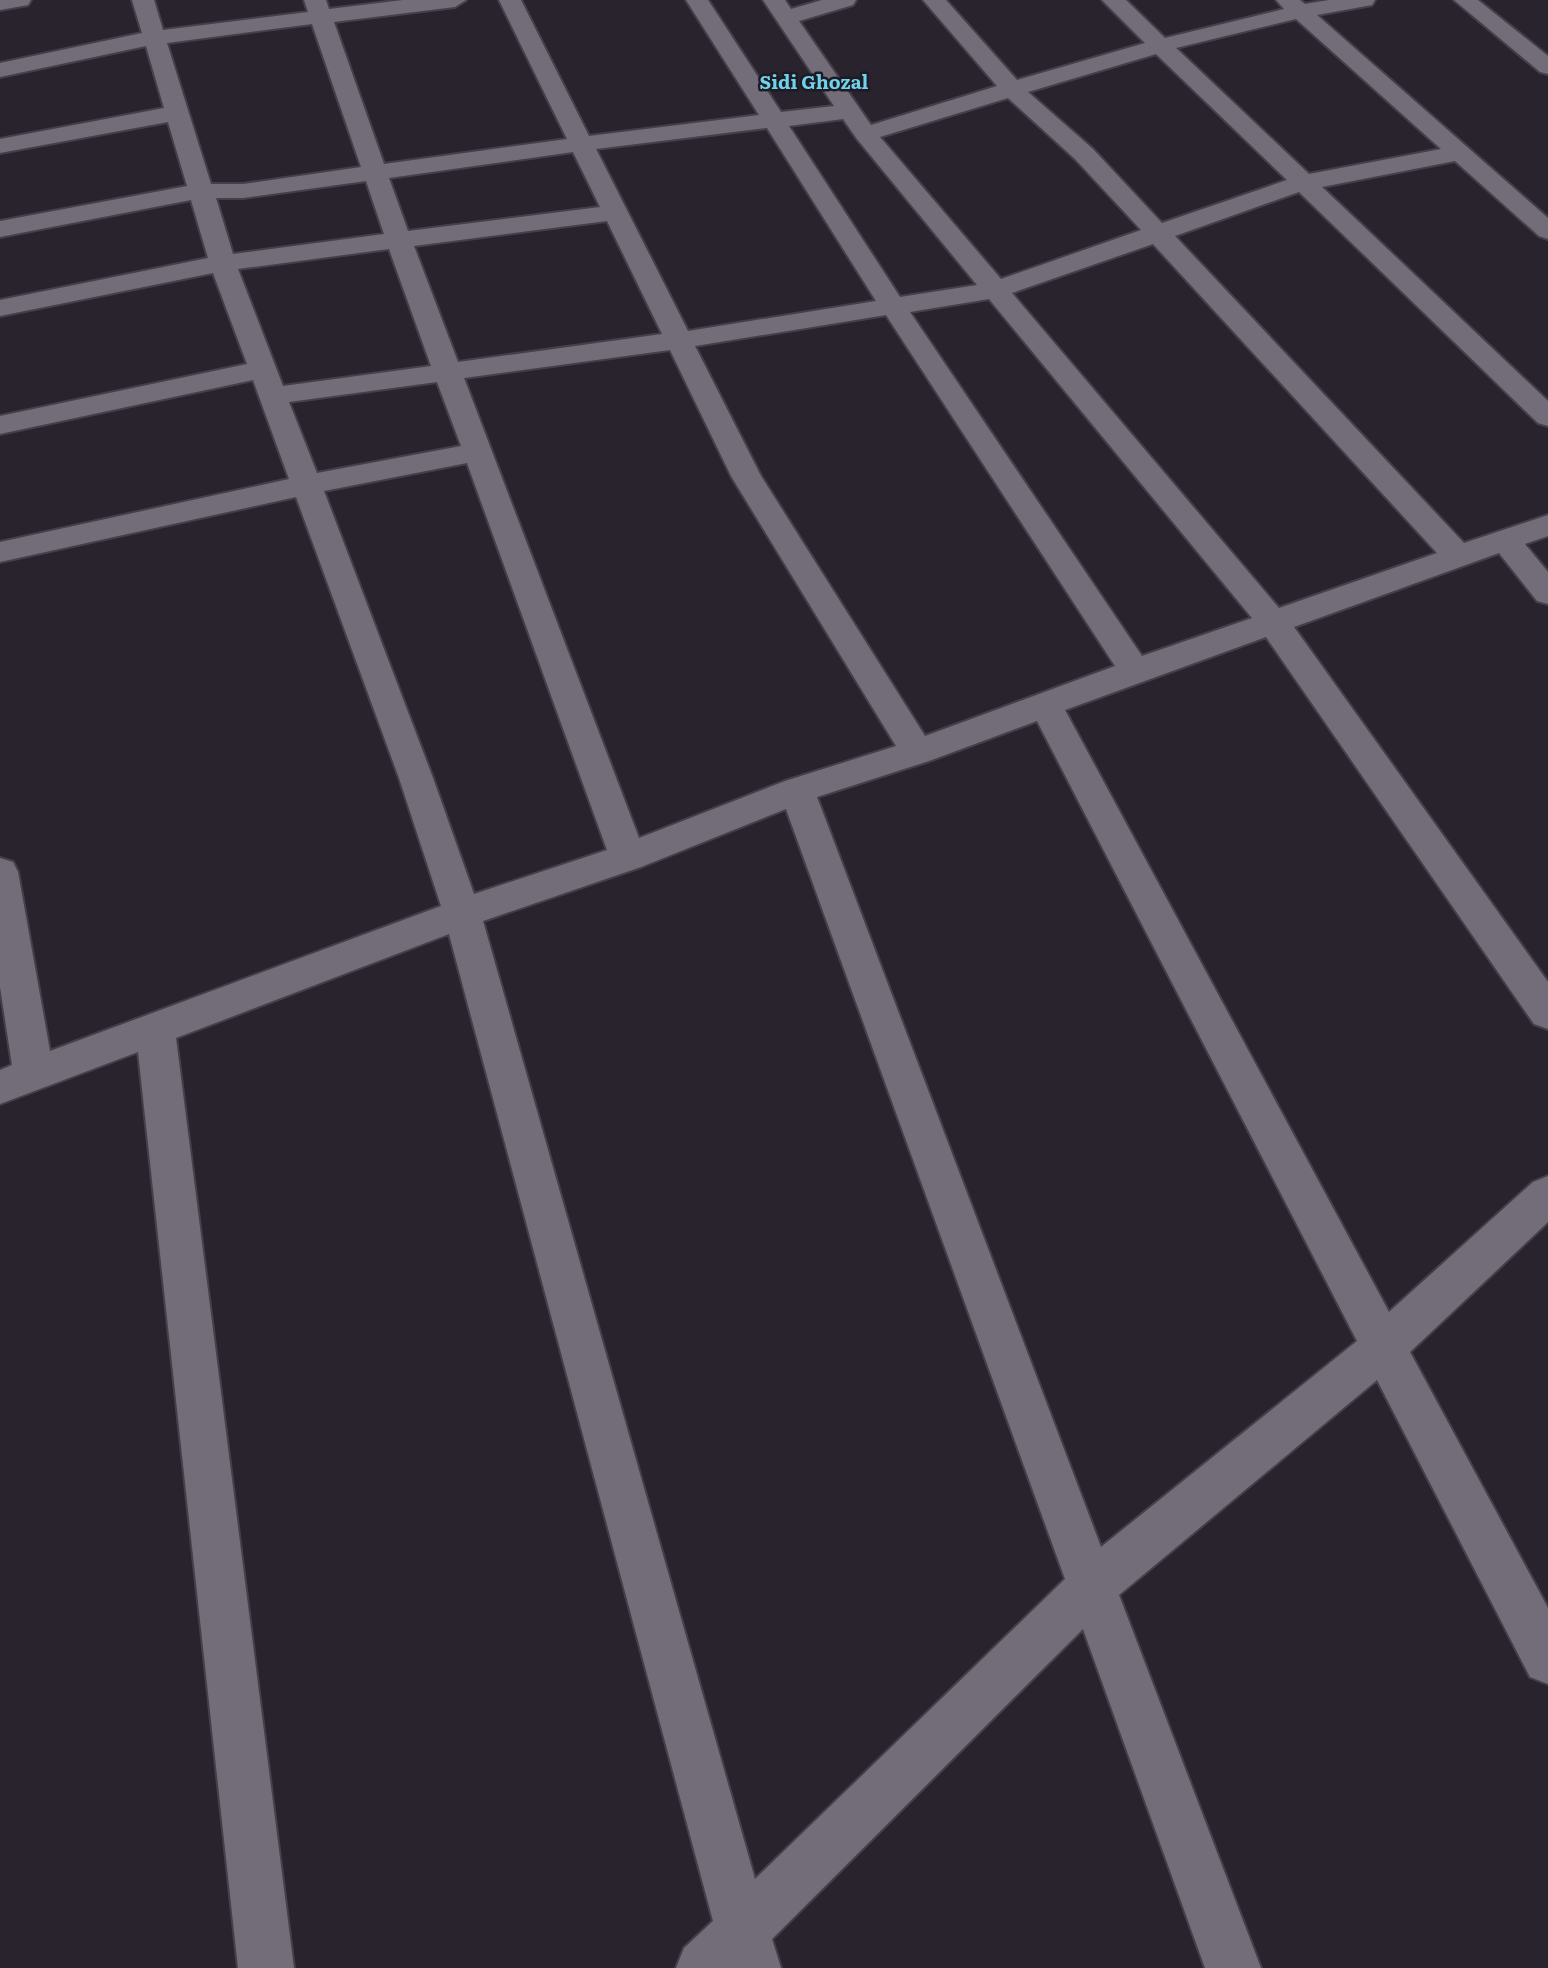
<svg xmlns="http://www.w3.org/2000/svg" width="1548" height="1968" font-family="Literata,serif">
	<rect width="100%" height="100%" fill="#29232e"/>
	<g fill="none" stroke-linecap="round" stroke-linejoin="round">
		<g stroke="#443f49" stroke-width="4">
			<path id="minor" d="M 0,0 L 31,0 L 28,5 L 0,10 Z
				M 132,0 L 154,0 L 163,30 L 308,12 L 304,0 L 326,0 L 329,9 L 403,0 L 466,0 L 455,7 L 334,22 L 384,164 L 567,139 L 499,0 L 521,0 L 589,136 L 759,115 L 686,0 L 708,0 L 781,112 L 834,106 L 763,0 L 785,0 L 791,9 L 822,0 L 856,0 L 853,5 L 799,21 L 871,125 L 997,86 L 923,0 L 946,0 L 1017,80 L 1145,43 L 1102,0 L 1126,0 L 1165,38 L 1284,9 L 1276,0 L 1300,0 L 1305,4 L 1329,0 L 1375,0 L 1372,5 L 1317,15 L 1548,218 L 1548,239 L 1539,236 L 1455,161 L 1322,187 L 1548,401 L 1548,426 L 1538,423 L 1299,192 L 1175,236 L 1464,543 L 1548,515 L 1548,536 L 1525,544 L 1548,572 L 1548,604 L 1537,601 L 1499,553 L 1294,627 L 1548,982 L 1548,1029 L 1534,1024 L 1266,637 L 1065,710 L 1389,1312 L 1533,1182 L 1548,1176 L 1548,1222 L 1410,1352 L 1548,1608 L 1548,1684 L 1530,1677 L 1377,1380 L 1119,1595 L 1261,1968 L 1205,1968 L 1083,1629 L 772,1939 L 781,1968 L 676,1968 L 684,1948 L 713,1921 L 449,934 L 176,1038 L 294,1968 L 238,1968 L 138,1052 L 0,1104 L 0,1070 L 12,1065 L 0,987 L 0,858 L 13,862 L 18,872 L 50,1051 L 441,906 L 399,778 L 296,497 L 0,562 L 0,542 L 289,479 L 253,380 L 0,434 L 0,416 L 247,364 L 213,273 L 0,316 L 0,300 L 208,258 L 191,200 L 0,237 L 0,221 L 187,186 L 168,122 L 0,153 L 0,139 L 164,108 L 146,46 L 0,77 L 0,63 L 142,33 ZM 1296,19 L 1441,149 L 1309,174 L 1176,48 ZM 312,24 L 361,167 L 243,184 L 211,184 L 167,43 ZM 1156,54 L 1287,180 L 1162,223 L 1093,149 L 1028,92 ZM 1008,98 L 1075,159 L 1141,230 L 1001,279 L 880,137 ZM 843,119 L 857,139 L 977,285 L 900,297 L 789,126 ZM 767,128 L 876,301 L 688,331 L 596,149 ZM 573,152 L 600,207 L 408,231 L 389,178 ZM 366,181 L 384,234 L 233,254 L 216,198 L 243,198 ZM 607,221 L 662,334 L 458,362 L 414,246 ZM 1153,244 L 1437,553 L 1279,608 L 1012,293 ZM 389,249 L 431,366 L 283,386 L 238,269 ZM 989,299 L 1252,618 L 1142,656 L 910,312 ZM 886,315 L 1115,666 L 925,736 L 761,476 L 695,346 ZM 670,350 L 731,476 L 896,746 L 785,781 L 639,838 L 464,378 ZM 437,382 L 461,446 L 317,473 L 289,402 ZM 467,463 L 607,850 L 474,894 L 433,778 L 324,491 ZM 1037,721 L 1357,1341 L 1101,1547 L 817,797 L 929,761 ZM 786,809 L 1065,1579 L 755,1879 L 483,921 L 641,867 Z
				M 1454,0 L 1478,0 L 1548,56 L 1548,74 L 1540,72 Z"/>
		</g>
		<use href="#minor" fill="#736d7a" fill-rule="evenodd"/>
	</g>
	<g text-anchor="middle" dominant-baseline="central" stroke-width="5" stroke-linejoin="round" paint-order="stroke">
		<g font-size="19" font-weight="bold" fill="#6dd4ea" stroke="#1f1a25">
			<text x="814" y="81">Sidi Ghozal</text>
		</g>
	</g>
</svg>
